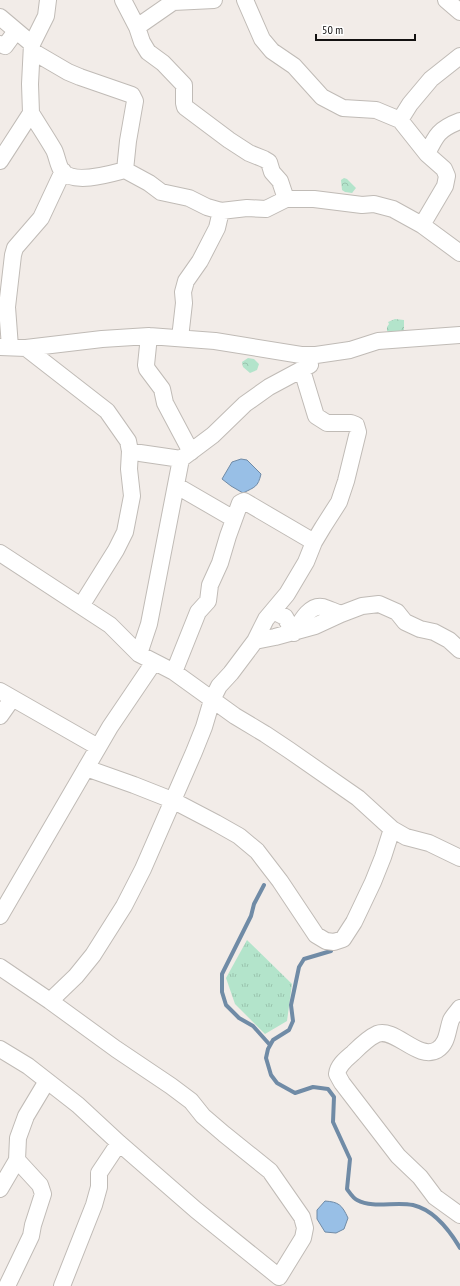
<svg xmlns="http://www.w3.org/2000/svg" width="460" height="1286" font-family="'PT Sans Narrow',sans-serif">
	<defs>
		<pattern id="grass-tufts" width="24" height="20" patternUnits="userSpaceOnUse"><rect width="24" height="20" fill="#b3e4cb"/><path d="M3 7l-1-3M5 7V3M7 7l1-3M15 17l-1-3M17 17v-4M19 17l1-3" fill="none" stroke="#99c3ad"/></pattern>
		<pattern id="forest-crowns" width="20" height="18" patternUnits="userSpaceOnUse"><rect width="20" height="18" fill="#b3e4cb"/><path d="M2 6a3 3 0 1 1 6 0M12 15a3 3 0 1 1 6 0" fill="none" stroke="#99c3ad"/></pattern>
	</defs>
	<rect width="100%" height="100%" fill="#f2ece8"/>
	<path fill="url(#grass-tufts)" d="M 247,940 L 292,984 L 287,1021 L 265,1034 L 235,1004 L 226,978 Z"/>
	<path fill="url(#forest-crowns)" d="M 344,178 L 347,179 L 356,188 L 352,193 L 345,192 L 342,190 L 341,180 Z
		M 395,319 L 404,320 L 404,334 L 395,336 L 387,331 L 387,327 L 389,324 L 388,322 Z
		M 248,358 L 254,359 L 259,364 L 257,370 L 250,373 L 243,367 L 242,362 Z"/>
	<path fill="#98bfe6" stroke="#708ba6" d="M 241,459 L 247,460 L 261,474 C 258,487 255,487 243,493 L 231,486 L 222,479 L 232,462 Z
		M 325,1201 C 339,1202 342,1205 348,1218 L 344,1229 L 336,1233 L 325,1232 L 317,1219 L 317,1210 Z"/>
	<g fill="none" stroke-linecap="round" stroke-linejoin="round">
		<path stroke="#708ba6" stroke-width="4" d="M 264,885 L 254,904 L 251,916 L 222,974 L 222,992 L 226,1005 L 239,1018 L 253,1026 L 270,1045
			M 331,951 L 304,959 L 299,967 L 291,1005 L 293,1021 L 289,1030 L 273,1040 L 268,1049 L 266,1058 L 271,1075 L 277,1083 L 295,1093 L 313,1087 L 328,1089 L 334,1097 L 333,1122 L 350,1159 L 347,1189 C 350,1193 353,1198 357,1200 C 374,1209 395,1201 413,1205 C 434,1210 450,1231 460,1248"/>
		<g stroke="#c0bbb6" stroke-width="18">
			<path id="minor" d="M 123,0 L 137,27 L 142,42 L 148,52 L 163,63 L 184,85 L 184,103 L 185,107 L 229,140 L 249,153 L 264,159 L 269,162 L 272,172 L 280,181 L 286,199
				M 245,0 L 262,39 L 272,51 L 294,66 L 322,97 L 343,108 L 376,110 L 400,120 L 427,154 L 444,169 L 447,176 L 445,186 L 422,225
				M 446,0 L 460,12
				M 0,17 L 32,44
				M 137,27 L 173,2 L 214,0
				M 0,44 L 5,46 L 16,31
				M 32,51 L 68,72 L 80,77 L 132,95 L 135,101 L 128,141 L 125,170
				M 31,113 C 39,126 47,138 54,150 C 57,156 58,166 62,171 C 74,185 110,174 125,170 L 149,183 L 161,192 L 189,198 L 207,207 L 221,211 L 247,208 L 266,209 L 286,199 L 314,199 L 362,205 L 374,204 L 393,209 L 422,225 L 460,253
				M 400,120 L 410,104 L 431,79 L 460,56
				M 427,154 C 436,135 439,129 460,121
				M 0,161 L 31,113 L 30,84 L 32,44 L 46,16 L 48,0
				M 149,336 L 146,365 L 147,369 L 162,389 L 165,403 L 191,452
				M 180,338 L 184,303 L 183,292 L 186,281 L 200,261 L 217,228 L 221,211
				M 0,347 L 26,348 L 102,339 L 149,336 L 215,341 L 301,355 L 316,355 L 350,350 L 378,341 L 460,335
				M 10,347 L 7,307 L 13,255 L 15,248 L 41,218 L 63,171
				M 26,348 L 107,411 L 128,441 L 130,451 L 140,453 L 181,459
				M 177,486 L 234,519
				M 0,553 L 110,625 L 139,654 L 174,672 L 235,716 L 265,734 L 289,750 L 358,798 L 392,829 L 406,837 L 429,843 L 460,858
				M 81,606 L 116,550 L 125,532 L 132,496 L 129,469 L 130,451
				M 273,611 L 285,617 L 294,633 C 300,623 309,604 323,607 C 329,609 335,612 341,614 L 362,606 L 379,604 L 397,612 L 405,622 L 420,629 L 434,632 L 449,640 L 460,650
				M 255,641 L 275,637 L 315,626 L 341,614
				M 139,654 L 149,624 L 181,459 L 213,435 L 245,404 L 269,387 L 310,365
				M 174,672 L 198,612 L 208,601 L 210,585 L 220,563 L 228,536 L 240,503 L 244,501 L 314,542
				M 0,691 L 98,747
				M 0,716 L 12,699
				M 86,768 L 134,785 L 172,800 L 216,823 L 239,836 L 257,851 L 280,881 L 316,935 L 326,941 L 334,942 L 343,939 L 354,922 L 373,882 L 383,857 L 392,829
				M 0,916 L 110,727 L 154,662
				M 0,967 L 50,1001 L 116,1049 L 171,1086 L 191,1101 L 203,1116 L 224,1134 L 270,1171 L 302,1217 L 305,1228 L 303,1238 L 279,1277 L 196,1210 L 119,1143 L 78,1105 L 28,1066 L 0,1049
				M 50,1001 L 76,976 L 93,955 L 124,906 L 143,869 L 194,752 L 204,727 L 212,700 L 219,686 L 231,673 L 255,641 L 266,619 L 287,594 L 306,562 L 314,542 L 323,527 L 339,502 L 346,481 L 358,432 L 356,425 L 351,423 L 327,423 L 316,416 L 302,370
				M 460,1008 C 457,1012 453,1016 451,1020 C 447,1031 448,1043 437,1050 C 418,1061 395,1027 377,1034 C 368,1038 360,1046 353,1053 C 346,1059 338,1065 337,1074 L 342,1083 L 398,1156 L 420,1177 L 435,1197 L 460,1215
				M 0,1189 L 17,1160
				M 7,1286 L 31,1236 L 33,1225 L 43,1194 L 40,1185 L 17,1160 L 18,1138 L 26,1116 L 47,1081
				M 62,1286 L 94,1205 L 99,1187 L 99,1173 L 119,1143"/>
		</g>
		<use href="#minor" stroke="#fff" stroke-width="16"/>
	</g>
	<path d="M316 34v6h99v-6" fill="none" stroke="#131110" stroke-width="2"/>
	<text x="322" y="34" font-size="12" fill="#131110" stroke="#ffffff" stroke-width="3" paint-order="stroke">50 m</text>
</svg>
